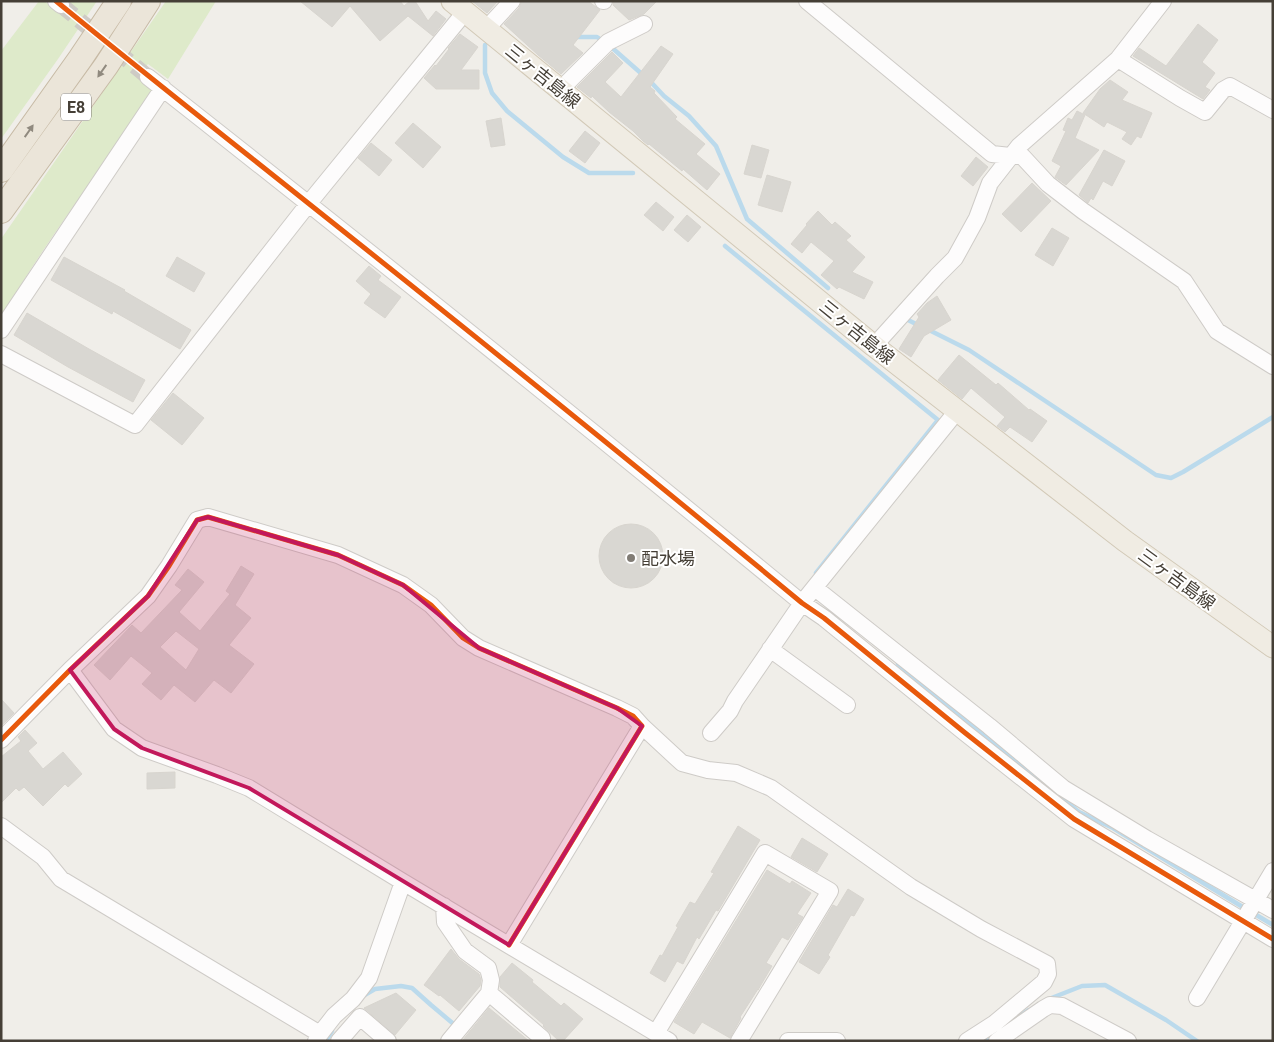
<svg xmlns="http://www.w3.org/2000/svg" width="1274" height="1042" font-family="Roboto,'Noto Sans JP',sans-serif">
	<rect width="100%" height="100%" fill="#f0eee9"/>
	<path fill="#deeaca" d="M 39,1 L 44,1 L 55,8 L 61,1 L 97,1 L 58,59 L 1,139 L 1,51 Z
		M 166,1 L 216,1 L 168,79 L 148,64 L 139,75 L 158,92 C 103,166 47,238 1,318 L 1,239 Z"/>
	<g fill="none" stroke-linecap="round" stroke-linejoin="round">
		<path stroke="#bbdaec" stroke-width="4.5" d="M 575,37 L 597,37 L 603,41
			M 485,45 L 485,73 L 492,93 L 507,111 L 563,157 L 589,173 L 633,173
			M 610,46 L 643,75
			M 649,80 L 664,96 L 689,116 L 716,146 L 747,219 L 828,288
			M 725,246 L 938,420 L 816,573
			M 908,320 L 920,326
			M 927,329 L 969,350 L 1156,475 L 1171,478 L 1183,472 L 1273,417
			M 898,664 L 1037,778 L 1079,812 L 1113,828 L 1246,909
			M 1253,913 L 1273,925
			M 363,996 L 375,989 L 401,986 L 412,988 L 431,1005 L 456,1026
			M 1049,999 L 1082,986 L 1105,985 L 1166,1020 L 1197,1041
			M 1008,1023 L 1029,1010
			M 326,1041 L 332,1031
			M 984,1041 L 995,1032"/>
	</g>
	<path fill="#d9d7d2" stroke="#d8d5cf" fill-rule="evenodd" d="M 300,1 L 400,1 L 404,6 L 410,1 L 415,1 L 428,21 L 436,11 L 446,19 L 433,36 L 408,16 L 380,41 L 350,6 L 332,27 Z
		M 472,1 L 498,1 L 487,13 Z
		M 522,1 L 588,1 L 600,10 L 573,45 L 583,53 L 561,74 L 538,55 L 504,24 L 519,8 Z
		M 614,1 L 657,1 L 644,14 L 629,20 L 613,5 Z
		M 1198,24 L 1218,40 L 1202,62 L 1215,73 L 1205,87 L 1210,90 L 1203,99 L 1133,56 L 1139,48 L 1166,66 Z
		M 460,34 L 478,47 L 461,70 L 479,70 L 479,89 L 436,89 L 424,78 L 435,65 L 436,66 L 449,49 L 448,48 Z
		M 661,46 L 673,54 L 650,87 L 655,91 L 654,93 L 677,117 L 675,119 L 705,144 L 696,154 L 720,174 L 707,190 L 683,169 L 682,171 L 649,144 L 648,145 L 643,141 L 633,131 L 609,112 L 592,96 L 591,98 L 577,87 L 612,52 L 623,63 L 605,82 L 621,97 Z
		M 1110,80 L 1128,92 L 1122,100 L 1152,113 L 1141,138 L 1137,136 L 1131,145 L 1122,139 L 1127,132 L 1107,122 L 1104,127 L 1083,113 L 1100,89 Z
		M 1077,111 L 1085,115 L 1075,138 L 1099,150 L 1066,185 L 1055,177 L 1061,166 L 1052,161 L 1066,131 L 1063,130 L 1068,118 L 1072,120 Z
		M 501,118 L 505,145 L 491,147 L 486,121 Z
		M 413,123 L 441,147 L 423,168 L 395,143 Z
		M 585,131 L 600,143 L 585,163 L 569,151 Z
		M 371,143 L 392,160 L 379,176 L 358,158 Z
		M 752,145 L 769,150 L 761,178 L 744,174 Z
		M 1104,150 L 1125,161 L 1112,186 L 1103,181 L 1093,200 L 1091,198 L 1088,203 L 1079,195 Z
		M 976,157 L 988,167 L 973,186 L 961,176 Z
		M 767,175 L 791,182 L 782,212 L 758,205 Z
		M 1032,183 L 1051,201 L 1021,232 L 1002,214 Z
		M 656,202 L 674,217 L 663,231 L 644,215 Z
		M 818,211 L 832,225 L 835,222 L 851,236 L 846,240 L 865,257 L 852,272 L 873,282 L 864,299 L 839,287 L 837,289 L 821,275 L 834,261 L 811,242 L 802,253 L 791,244 L 807,225 L 806,224 Z
		M 687,215 L 701,227 L 688,242 L 674,230 Z
		M 1052,228 L 1069,238 L 1053,266 L 1035,255 Z
		M 64,257 L 125,290 L 124,291 L 191,330 L 180,349 L 113,311 L 112,314 L 51,280 Z
		M 177,257 L 205,273 L 194,292 L 166,276 Z
		M 369,266 L 381,276 L 378,280 L 401,297 L 385,318 L 364,303 L 371,294 L 356,281 Z
		M 937,296 L 951,320 L 924,336 L 911,357 L 899,349 L 919,317 L 917,314 L 927,303 Z
		M 27,313 L 89,349 L 145,380 L 133,402 L 68,367 L 14,335 Z
		M 959,355 L 996,385 L 998,383 L 1029,410 L 1030,409 L 1047,421 L 1032,442 L 1010,427 L 1005,432 L 997,426 L 1005,417 L 971,388 L 962,399 L 938,380 Z
		M 173,393 L 204,418 L 182,445 L 151,420 Z
		M599 556a32 32 0 1 1 64 0a32 32 0 1 1-64 0Z
		M 241,566 L 254,574 L 235,605 L 251,618 L 229,645 L 254,664 L 231,693 L 214,680 L 195,702 L 174,685 L 161,700 L 142,684 L 152,673 L 131,656 L 110,680 L 94,665 L 132,625 L 141,633 L 182,590 L 175,585 L 188,569 L 204,582 L 179,612 L 200,631 L 230,594 L 226,591 ZM 176,631 L 199,649 L 186,670 L 160,647 Z
		M 1,699 L 14,713 L 1,726 Z
		M 25,730 L 37,743 L 28,751 L 43,769 L 63,752 L 82,774 L 68,787 L 65,784 L 43,806 L 24,787 L 19,791 L 16,788 L 1,803 L 1,757 L 21,741 L 18,737 Z
		M 175,772 L 175,788 L 147,789 L 147,773 Z
		M 738,826 L 760,840 L 718,911 L 716,910 L 699,939 L 697,937 L 683,964 L 677,961 L 665,982 L 650,973 L 660,955 L 662,956 L 678,927 L 676,926 L 690,902 L 695,904 L 714,873 L 711,872 Z
		M 802,838 L 828,854 L 817,872 L 791,857 Z
		M 767,870 L 790,884 L 792,881 L 811,893 L 797,914 L 803,917 L 788,940 L 782,937 L 766,963 L 772,966 L 758,990 L 758,989 L 740,1017 L 741,1018 L 730,1038 L 702,1022 L 694,1034 L 674,1022 Z
		M 848,889 L 864,899 L 854,916 L 851,915 L 828,955 L 830,957 L 819,974 L 799,962 L 833,905 L 837,907 Z
		M 451,949 L 459,959 L 479,974 L 481,980 L 480,986 L 459,1011 L 440,995 L 439,996 L 424,985 Z
		M 512,963 L 533,980 L 532,982 L 561,1006 L 564,1003 L 583,1019 L 563,1041 L 559,1041 L 543,1026 L 544,1025 L 500,987 L 500,977 Z
		M 396,993 L 416,1010 L 395,1035 L 364,1008 Z
		M 489,1008 L 529,1041 L 462,1041 Z"/>
	<g fill="none" stroke-linecap="round" stroke-linejoin="round">
		<path stroke="#cecbc5" stroke-width="16" stroke-dasharray="16 8" stroke-linecap="butt" d="M 61,5 L 148,77"/>
		<g stroke="#cecbc7" stroke-width="18">
			<path id="minor" d="M 56,1 L 61,5
				M 603,1 L 604,1
				M 807,1 L 992,154 L 1010,156 L 1022,156 L 1048,184 L 1083,211 L 1184,281 L 1217,331 L 1273,366
				M 486,29 L 512,1
				M 1118,59 L 1180,98 L 1205,112 L 1223,90 L 1230,86 L 1273,110
				M 148,77 C 368,250 586,425 802,603 L 824,618 L 964,732 L 1074,819 L 1273,939
				M 560,90 L 608,42 L 644,24
				M 1,330 L 163,88
				M 874,346 L 937,276 L 955,258 L 977,218 L 990,183 L 1019,146 L 1118,59 L 1163,1
				M 1,354 L 135,425 L 309,203 L 465,12
				M 815,588 L 989,726 L 1063,788 L 1147,839 L 1273,910
				M 770,649 L 847,705
				M 70,670 L 114,729 L 142,748 L 217,775 L 249,788 L 403,882 L 669,1041
				M 642,726 L 682,763 L 708,770 L 736,773 L 771,788 L 911,887 L 981,929 L 1047,964 L 1048,974 L 1044,982 L 995,1023 L 967,1041
				M 711,733 L 730,711 L 735,701 L 802,603 L 957,411
				M 1,740 L 70,670 L 148,596 L 169,566 L 197,520 L 208,517 L 338,555 L 403,585 L 431,605 L 463,638 L 479,648 L 617,708 L 633,716 L 642,726 L 509,945
				M 1,826 L 43,857 L 61,879 L 320,1034
				M 444,906 L 445,922 L 465,951 L 488,968 L 491,980 L 489,993 L 449,1041
				M 489,993 L 542,1038
				M 1197,998 L 1273,871
				M 656,1033 L 765,853 L 830,891 L 739,1041
				M 316,1041 L 320,1034 L 334,1016 L 353,999 L 369,978 L 403,882
				M 339,1041 L 360,1017 L 388,1041
				M 788,1041 L 837,1041
				M 997,1041 L 1043,1009 L 1050,1005 L 1062,1006 L 1128,1041"/>
		</g>
		<g stroke="#d2c9b7" stroke-width="23">
			<path id="major" d="M 452,1 L 874,346 L 1125,541 L 1273,647"/>
		</g>
		<g stroke="#c7baa5" stroke-width="26">
			<path id="highway" d="M 1,170 L 80,59 L 119,1
				M 1,211 L 106,66 L 148,1"/>
		</g>
		<use href="#minor" stroke="#fdfcfc" stroke-width="16"/>
		<use href="#major" stroke="#f0ece3" stroke-width="21"/>
		<use href="#highway" stroke="#ebe5d9" stroke-width="24"/>
		<g stroke="#fff" stroke-width="8">
			<path id="cycleway" d="M 56,1 C 139,69 224,136 308,203 C 474,335 639,468 802,603 L 824,618 L 964,732 L 1074,819 L 1273,939
				M 1,740 L 70,670 L 148,596 L 169,566 L 197,520 L 208,517 L 338,555 L 403,585 L 431,605 L 463,638 L 479,648 L 617,708 L 633,716 L 642,726 L 509,945"/>
		</g>
		<use href="#cycleway" stroke="#e8590c" stroke-width="5"/>
	</g>
	<defs><path id="oneway-solid" d="M-6-.8H1V-3.2L6.5 0L1 3.2V.8H-6Z" transform="scale(1.25)"/></defs>
	<g fill="#908a7f">
		<use href="#oneway-solid" transform="translate(102 71) rotate(125)"/>
		<use href="#oneway-solid" transform="translate(29 131) rotate(-55)"/>
	</g>
	<path fill="#c2185b" fill-opacity="0.2" stroke="#c2185b" stroke-width="4" stroke-linejoin="round" d="M 208,517 L 338,555 L 403,585 L 479,648 L 617,708 L 642,726 L 509,945 L 249,788 L 142,748 L 114,729 L 70,670 L 148,596 L 197,520 Z"/>
	<circle fill="#817c75" stroke="#fff" stroke-width="2" cx="631" cy="558" r="5"/>
	<g text-anchor="middle" dominant-baseline="central" stroke-width="4" stroke-linejoin="round" paint-order="stroke">
		<rect fill="#fff" stroke="#7d7972" stroke-width="1" x="61" y="93.5" width="30" height="27" rx="4"/>
		<g font-size="16" font-weight="bold" fill="#453f36">
			<text x="76" y="107">E8</text>
		</g>
		<g font-size="18" fill="#453f36" stroke="#fff">
			<text transform="translate(543 76) rotate(39)">三ヶ吉島線</text>
			<text transform="translate(857 332) rotate(39)">三ヶ吉島線</text>
			<text transform="translate(1177 579) rotate(36)">三ヶ吉島線</text>
		</g>
		<g font-size="18" fill="#453f36" stroke="#fff" text-anchor="start">
			<text x="641" y="558">配水場</text>
		</g>
	</g>
	<rect width="1274" height="1042" fill="none" stroke="#453f36" stroke-width="5"/>
</svg>
